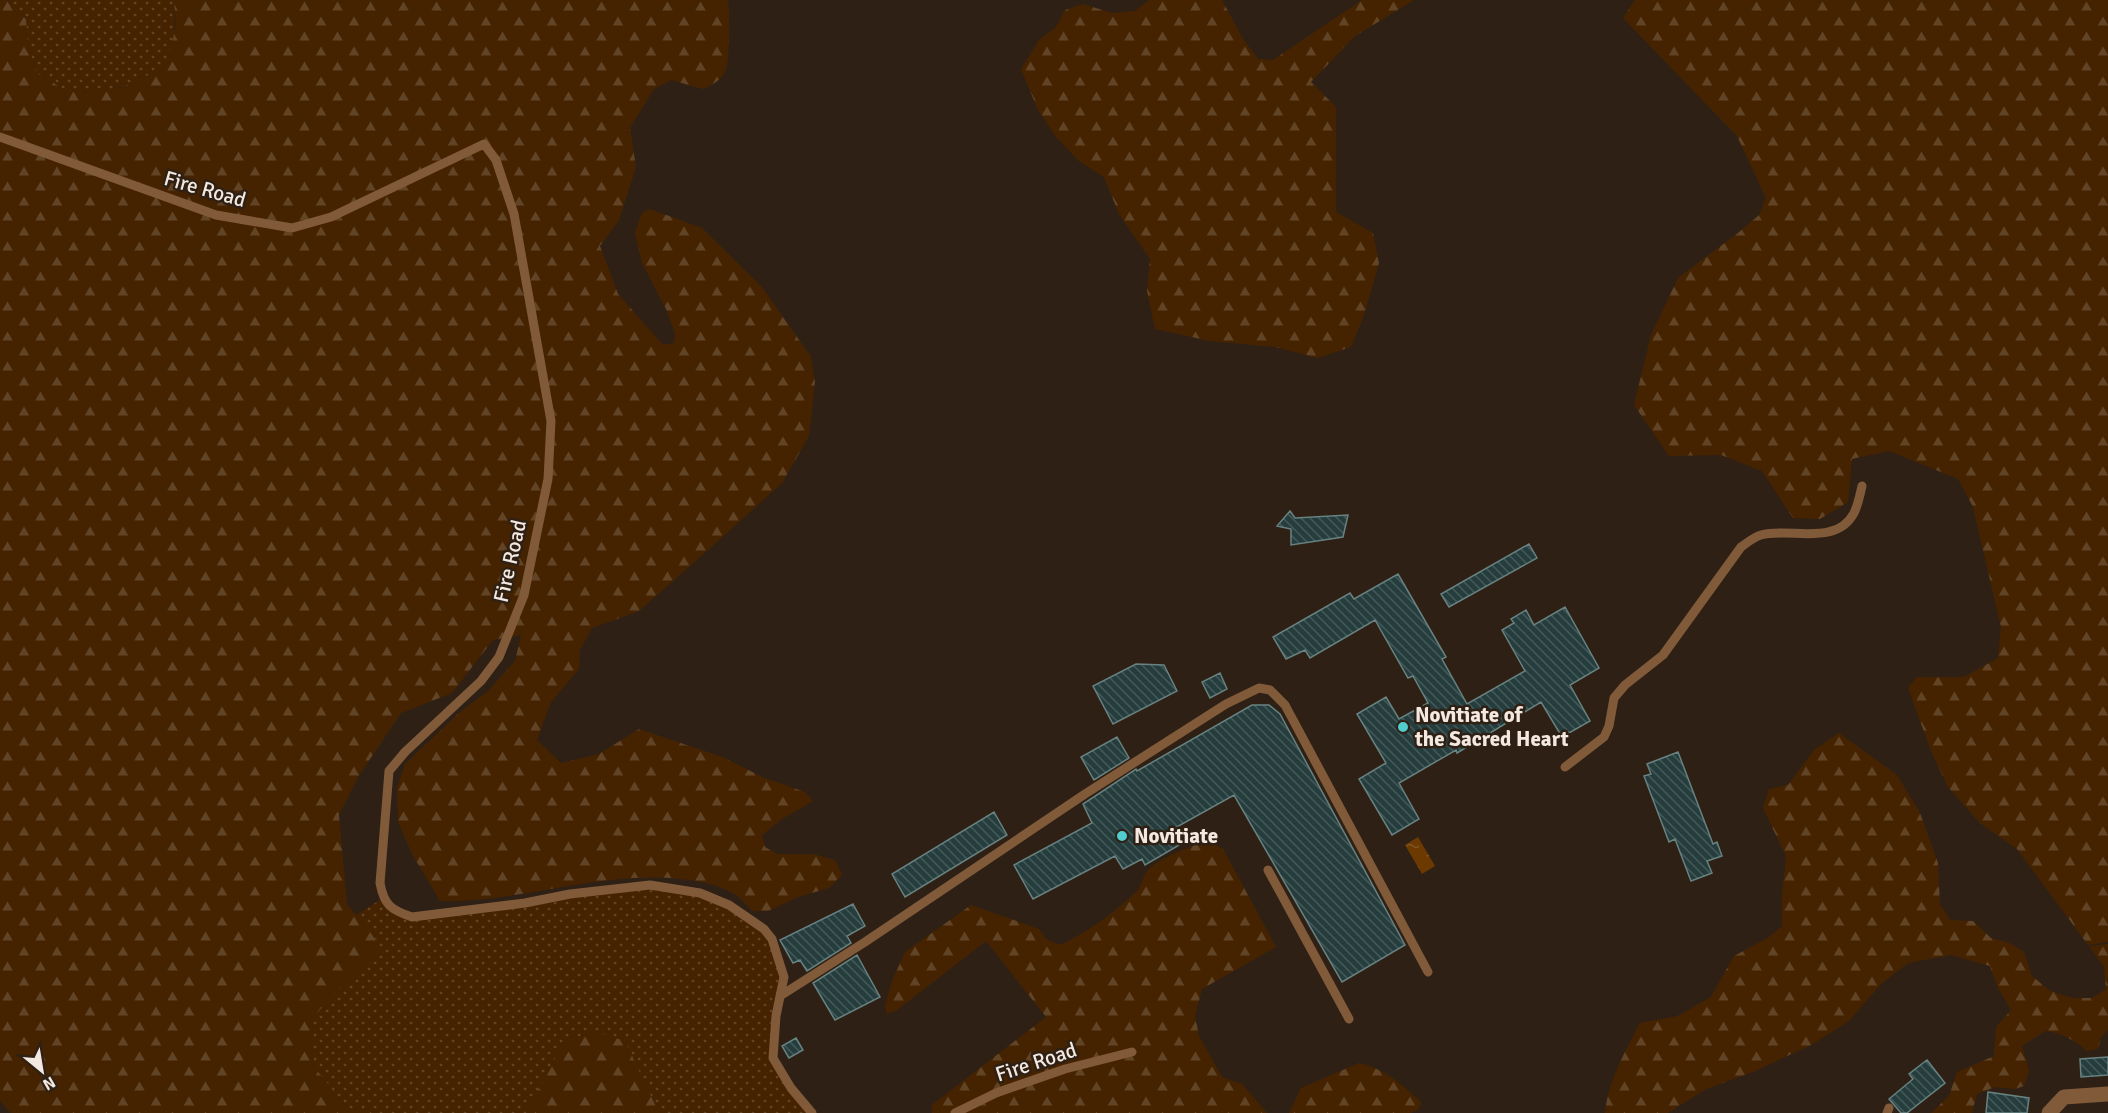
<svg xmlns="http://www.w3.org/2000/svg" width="2108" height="1113" font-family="Signika,sans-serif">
	<defs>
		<pattern id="green-dots" width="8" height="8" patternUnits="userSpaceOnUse" patternTransform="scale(1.5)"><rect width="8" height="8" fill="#462300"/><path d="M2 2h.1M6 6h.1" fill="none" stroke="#614325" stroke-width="1.8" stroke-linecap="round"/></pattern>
		<pattern id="forest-firs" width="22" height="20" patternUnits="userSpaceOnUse" patternTransform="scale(1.5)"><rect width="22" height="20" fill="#462300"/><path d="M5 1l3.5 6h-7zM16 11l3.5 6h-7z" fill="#614325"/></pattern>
		<pattern id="water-ripples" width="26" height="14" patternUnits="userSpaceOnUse" patternTransform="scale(1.5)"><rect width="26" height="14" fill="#6c3900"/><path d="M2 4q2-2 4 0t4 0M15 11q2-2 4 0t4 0" fill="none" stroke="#815625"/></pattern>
		<pattern id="building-back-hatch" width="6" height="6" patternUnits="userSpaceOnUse" patternTransform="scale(1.5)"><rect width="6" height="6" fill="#263d3d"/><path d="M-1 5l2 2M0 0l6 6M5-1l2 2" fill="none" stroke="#465959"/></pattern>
	</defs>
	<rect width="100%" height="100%" fill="#2e2014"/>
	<path fill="url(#green-dots)" d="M 6,0 L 176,0 L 174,2 C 175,16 176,44 168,57 C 150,85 93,99 62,88 C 54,85 46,78 38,74 L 28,47 L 26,19 Z
		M 650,885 L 700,893 L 764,929 L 784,977 L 773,1058 L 812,1113 L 269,1113 L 200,1014 L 383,898 L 412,917 Z"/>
	<path fill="url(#forest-firs)" d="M 0,0 L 6,0 L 26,19 L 28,47 L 38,74 L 62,88 L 83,92 L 120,88 L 146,77 L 169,56 L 176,25 L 174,1 L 176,0 L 728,0 C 730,11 730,63 725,72 C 720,81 712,85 703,89 L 671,80 L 654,89 L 630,128 L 636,167 L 619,220 L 600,246 L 618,294 L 663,345 L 674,343 L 675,333 L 666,309 L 642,263 L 635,233 L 642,213 L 650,209 L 702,228 L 762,287 L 811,357 L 815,382 L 809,436 L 782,483 L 708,550 L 639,611 L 592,628 L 580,650 L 579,669 L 551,702 L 537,740 L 561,763 L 599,754 L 639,729 L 725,758 L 762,777 L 805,792 L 813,801 L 782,819 L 762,835 L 765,847 L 777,854 L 813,854 L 835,860 L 842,875 L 829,888 L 798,897 L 768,911 L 752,911 C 747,906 742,899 736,895 C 718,884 700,881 680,879 C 599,870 520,903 440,901 L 412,854 L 398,822 L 397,788 L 405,764 L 459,713 L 488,691 L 515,661 L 521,635 L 493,640 L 452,693 L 401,713 L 358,777 L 339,815 L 347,904 L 377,941 L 377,957 L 337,990 L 312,1019 L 314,1067 L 348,1108 L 379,1113 L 11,1113 L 0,1101 Z
		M 1149,0 L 1222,0 L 1243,39 L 1258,59 L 1273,60 L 1362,0 L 1414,0 L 1355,36 L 1311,82 L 1336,107 L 1336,212 L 1373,233 L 1379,263 L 1364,315 L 1351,347 L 1318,358 L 1275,347 L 1210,341 L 1155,329 L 1147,291 L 1150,259 L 1119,214 L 1104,177 L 1079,161 L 1056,137 L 1038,110 L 1021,69 L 1039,40 L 1056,27 L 1065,10 L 1083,4 L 1112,13 L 1135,11 Z
		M 1635,0 L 2108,0 L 2108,942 L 2088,945 L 2017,849 L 1980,823 L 1948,787 L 1931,751 L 1908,688 L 1917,677 L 1964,677 L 1998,658 L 2001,627 L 1973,507 L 1958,479 L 1889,451 L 1852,459 L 1848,502 L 1820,519 L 1793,518 L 1762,471 L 1721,455 L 1669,456 L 1634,405 L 1651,335 L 1678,278 L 1738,233 L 1759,215 L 1766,198 L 1737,136 L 1623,18 Z
		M 1839,733 L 1897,775 L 1920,813 L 1938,863 L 1940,904 L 1950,920 L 1973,921 L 1991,938 L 2010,943 L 2024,952 L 2032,976 L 2050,991 L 2073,998 L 2092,998 L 2106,989 L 2104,967 L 2089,946 L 2108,944 L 2108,1030 L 2101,1037 L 2098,1049 L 2087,1051 C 2074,1040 2063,1033 2045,1031 L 2022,1046 L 2029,1071 L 2024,1086 L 2015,1089 L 1995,1087 L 1977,1094 L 1972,1113 L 1931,1113 L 1949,1096 L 1957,1072 L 1994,1056 L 1996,1027 L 2011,1010 L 1998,988 L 1990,966 L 1951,955 L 1908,963 L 1881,984 L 1849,1021 L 1811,1045 L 1753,1072 L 1706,1089 L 1668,1113 L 1605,1113 C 1608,1081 1625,1052 1640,1023 L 1678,1016 L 1711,997 L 1734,956 L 1769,937 L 1782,926 L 1782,895 L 1786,856 L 1763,808 L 1769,789 L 1788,785 L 1814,750 Z
		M 1209,841 L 1223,849 L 1276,947 L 1202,989 L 1195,1016 L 1199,1036 L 1222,1077 L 1242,1084 L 1267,1113 L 932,1113 L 932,1105 L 1046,1017 L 986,941 L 897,1010 L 887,1014 L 885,1006 L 892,981 L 905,952 L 971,905 L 1039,929 L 1046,939 L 1060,945 C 1088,932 1113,914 1136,892 C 1142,886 1143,874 1150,868 C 1163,857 1192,845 1209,841 Z
		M 593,1031 L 625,1041 L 659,1113 L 526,1113 L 563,1043 Z
		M 1359,1063 C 1383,1068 1403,1085 1421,1102 L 1419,1109 L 1411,1113 L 1289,1113 L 1301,1088 Z"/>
	<path fill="url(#water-ripples)" d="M 1418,837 L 1435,866 L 1422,874 L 1405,845 Z"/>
	<path fill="url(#building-back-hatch)" stroke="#688282" stroke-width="1.5" d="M 1290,511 L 1295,518 L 1348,515 L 1343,537 L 1291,545 L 1291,529 L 1277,526 Z
		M 1529,544 L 1537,558 L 1449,607 L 1441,594 Z
		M 1398,574 L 1446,657 L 1442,659 L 1467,704 L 1525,671 L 1502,630 L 1514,623 L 1511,619 L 1526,610 L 1534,625 L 1565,607 L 1599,668 L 1570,685 L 1590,721 L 1562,737 L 1541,702 L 1457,753 L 1456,750 L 1399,783 L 1419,819 L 1392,835 L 1359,779 L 1386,763 L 1357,714 L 1386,697 L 1399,719 L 1428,703 L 1413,676 L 1408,678 L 1375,620 L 1310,658 L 1305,650 L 1286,659 L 1273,637 L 1350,593 L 1354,599 Z
		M 1136,664 L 1164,665 L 1177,691 L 1113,724 L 1093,686 Z
		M 1220,673 L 1227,689 L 1210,698 L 1202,682 Z
		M 1252,705 L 1269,705 L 1280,714 L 1405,945 L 1342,982 L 1234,795 L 1173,829 L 1181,844 L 1145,865 L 1142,859 L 1123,869 L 1115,856 L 1033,899 L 1014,865 L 1092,823 L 1083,804 L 1136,769 L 1137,771 Z
		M 1117,737 L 1129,758 L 1094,780 L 1081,757 Z
		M 1678,752 L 1713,844 L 1717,842 L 1722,856 L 1707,861 L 1712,873 L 1691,881 L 1675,839 L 1669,842 L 1644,776 L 1651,774 L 1647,764 Z
		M 994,812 L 1007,835 L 905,897 L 892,874 Z
		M 853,904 L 865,926 L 847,936 L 851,943 L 807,971 L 800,960 L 793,963 L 780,940 Z
		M 857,955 L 880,997 L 835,1020 L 813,983 Z
		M 796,1038 L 803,1050 L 789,1058 L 782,1046 Z
		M 2108,1057 L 2108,1075 L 2081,1077 L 2080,1059 Z
		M 1927,1060 L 1945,1083 L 1907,1113 L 1901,1113 L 1889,1099 L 1913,1079 L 1909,1074 Z
		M 1988,1092 L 2029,1098 L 2027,1113 L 1986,1113 Z"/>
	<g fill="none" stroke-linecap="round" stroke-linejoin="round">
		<path stroke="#815a3a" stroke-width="9" d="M 0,137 L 216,215 L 292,228 L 331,217 L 484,144 L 496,160 L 514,214 L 551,421 L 548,479 L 524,595 L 499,657 L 481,681 L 405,752 L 389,771 L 380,883 C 384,905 391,910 412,917 L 525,903 L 570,894 L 650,885 L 700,893 L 729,905 L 764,929 L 772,939 L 784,977 L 776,1016 L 773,1058 L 791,1088 L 812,1113
			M 1565,767 L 1604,737 L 1609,726 L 1614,698 L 1625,685 L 1663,655 L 1741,547 C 1748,542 1754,537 1761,535 C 1790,527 1836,547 1854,513 C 1858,505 1860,495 1862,486
			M 1268,870 L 1349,1019
			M 780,996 L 865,942 L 1085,794 L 1226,704 L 1259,688 L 1270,690 L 1285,705 L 1428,972
			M 955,1113 L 996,1093 L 1065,1069 L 1132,1052
			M 1887,1113 L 1889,1108"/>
		<path stroke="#815a3a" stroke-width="15" d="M 2049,1113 L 2064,1097 L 2108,1094"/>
	</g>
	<g fill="#52cdce" stroke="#2e2014" stroke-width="2">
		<circle cx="1403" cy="727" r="6"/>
		<circle cx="1122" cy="836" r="6"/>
	</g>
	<g text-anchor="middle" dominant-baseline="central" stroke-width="5" stroke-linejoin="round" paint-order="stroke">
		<g font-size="21" fill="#f3e9e1" stroke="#2e2014">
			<text transform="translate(205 189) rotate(16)">Fire Road</text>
			<text transform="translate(510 561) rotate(-77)">Fire Road</text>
			<text transform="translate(1036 1062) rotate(-18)">Fire Road</text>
		</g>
		<g font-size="21" font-weight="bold" fill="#f3e9e1" stroke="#2e2014" text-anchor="start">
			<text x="1415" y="715">Novitiate of<tspan x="1415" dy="24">the Sacred Heart</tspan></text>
			<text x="1134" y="836">Novitiate</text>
		</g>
	</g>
	<g transform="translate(42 1071) rotate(150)" stroke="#2e2014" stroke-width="4.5" paint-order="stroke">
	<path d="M0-4.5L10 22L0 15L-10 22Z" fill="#f3e9e1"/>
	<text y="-9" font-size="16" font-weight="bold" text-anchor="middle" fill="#f3e9e1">N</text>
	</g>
</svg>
